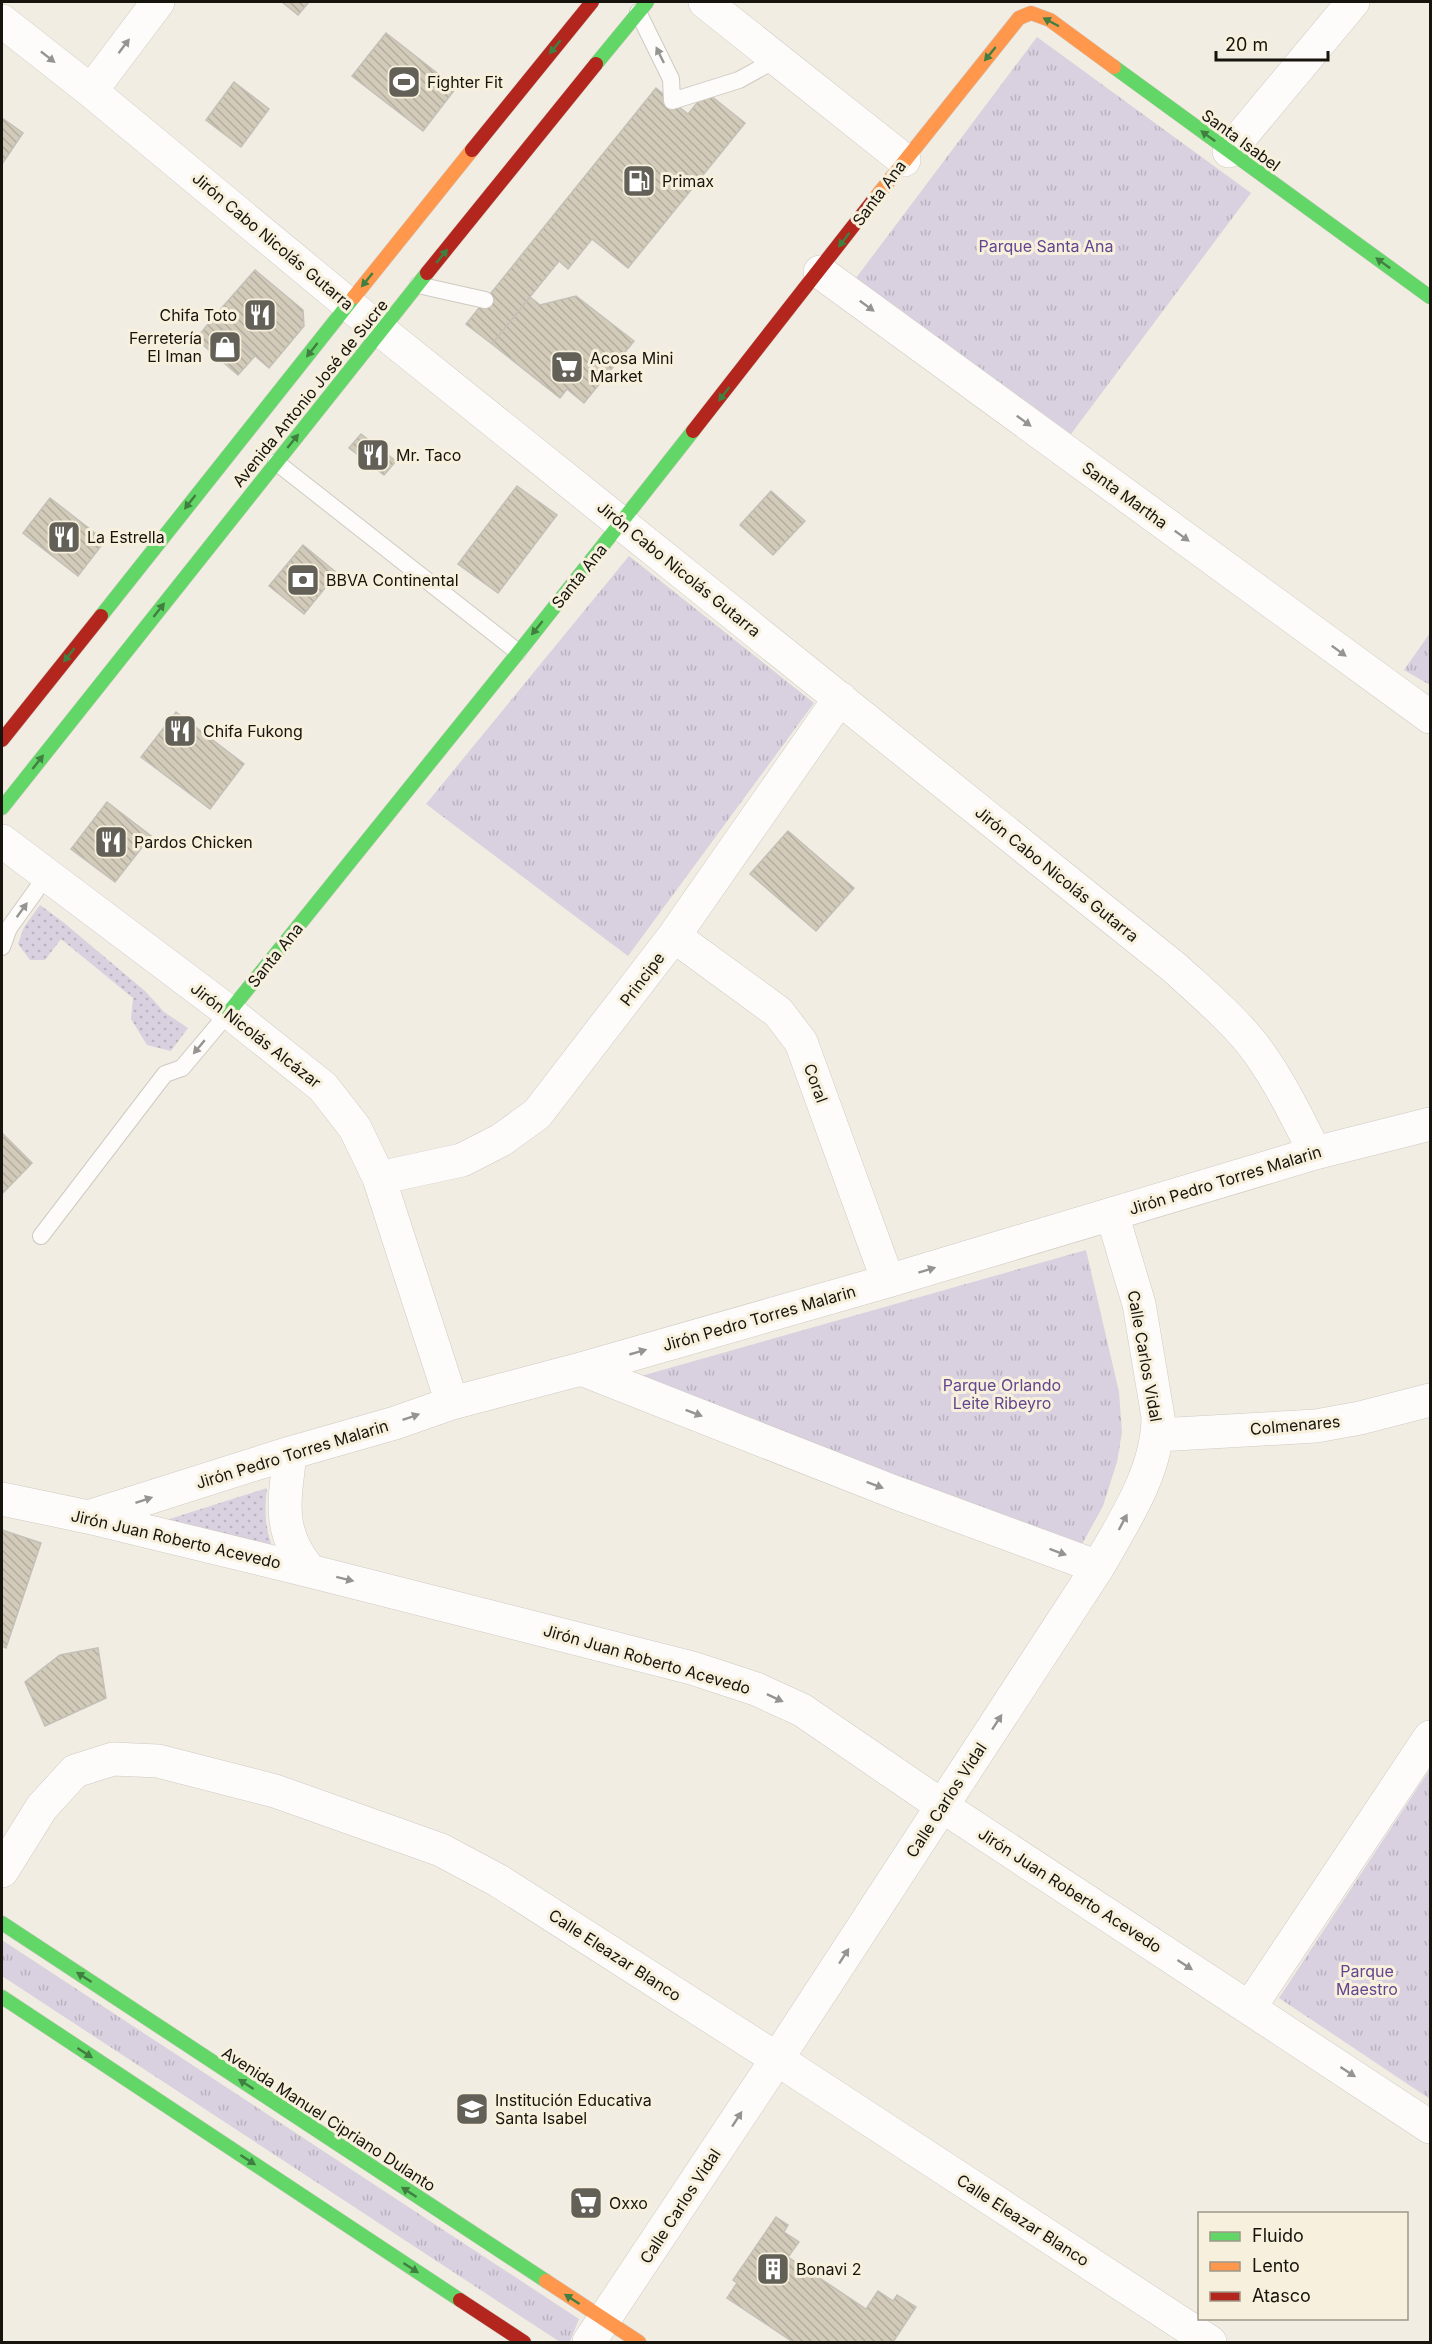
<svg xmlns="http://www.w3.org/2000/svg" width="1432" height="2344" font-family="Inter,sans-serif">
	<defs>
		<pattern id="grass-tufts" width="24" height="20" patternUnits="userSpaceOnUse" patternTransform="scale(1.5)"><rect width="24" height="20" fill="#d9d0e0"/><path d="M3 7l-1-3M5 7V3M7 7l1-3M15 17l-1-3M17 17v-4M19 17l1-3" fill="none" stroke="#bab2bf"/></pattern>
		<pattern id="garden-dots" width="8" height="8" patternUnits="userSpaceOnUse" patternTransform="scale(1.5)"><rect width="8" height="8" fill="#d9d0e0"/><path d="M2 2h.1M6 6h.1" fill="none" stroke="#bab2bf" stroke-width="1.8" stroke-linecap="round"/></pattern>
		<pattern id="building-back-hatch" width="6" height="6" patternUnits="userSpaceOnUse" patternTransform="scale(1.5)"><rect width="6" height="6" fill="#d2cbba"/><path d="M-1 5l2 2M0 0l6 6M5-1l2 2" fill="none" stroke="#b4ad9f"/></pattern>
	</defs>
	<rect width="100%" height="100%" fill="#f1ede2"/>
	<path fill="url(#grass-tufts)" d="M 1037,37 L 1251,193 L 1071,434 L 856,278 Z
		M 629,556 L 814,703 L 628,956 L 426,804 Z
		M 1430,633 L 1430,685 L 1404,670 Z
		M 1086,1250 L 1119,1392 L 1122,1432 L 1117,1462 L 1103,1506 L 1081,1546 L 627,1380 Z
		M 1430,1769 L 1430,2099 L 1279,1998 Z
		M 2,1940 L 579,2319 L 570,2341 L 560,2342 L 2,1976 Z"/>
	<path fill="url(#garden-dots)" d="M 40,905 L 63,922 L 145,991 L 164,1012 L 188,1028 L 171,1051 L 147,1045 L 131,1019 L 133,998 L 61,939 L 45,960 L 30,960 L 18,944 L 24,927 Z
		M 267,1488 C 264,1512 265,1529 274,1551 L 157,1523 Z"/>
	<path fill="url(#building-back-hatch)" stroke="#c3c0b8" stroke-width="1.5" d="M 282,2 L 309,2 L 298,15 Z
		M 386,33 L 456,88 L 423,131 L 352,76 Z
		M 234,82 L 269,109 L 241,147 L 206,120 Z
		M 656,88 L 688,114 L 706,92 L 745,123 L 628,268 L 592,239 L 568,269 L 559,261 L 492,344 L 466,324 Z
		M 2,118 L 23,133 L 2,164 Z
		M 255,270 L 303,310 L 304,326 L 269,368 L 212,319 Z
		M 576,296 L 634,341 L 584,403 L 567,389 L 560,398 L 492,344 L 530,297 L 540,305 Z
		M 212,319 L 255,356 L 238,375 L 196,339 Z
		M 361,434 L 396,461 L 384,475 L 349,448 Z
		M 517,486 L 557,515 L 498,593 L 458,564 Z
		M 771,491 L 805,521 L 773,555 L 740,525 Z
		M 50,498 L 105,541 L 78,576 L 23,533 Z
		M 303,545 L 337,573 L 304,614 L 269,586 Z
		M 176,712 L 244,764 L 210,809 L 141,757 Z
		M 107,802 L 151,836 L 115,882 L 71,849 Z
		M 788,831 L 854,888 L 816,931 L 750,874 Z
		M 2,1133 L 32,1163 L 2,1194 Z
		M 2,1530 L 41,1543 L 6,1648 L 2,1646 Z
		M 98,1648 L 106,1698 L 45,1726 L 25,1682 L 60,1655 Z
		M 776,2217 L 788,2225 L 784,2232 L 799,2242 L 788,2257 L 866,2309 L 878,2291 L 893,2301 L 897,2295 L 916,2307 L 893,2342 L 793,2342 L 727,2298 L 737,2283 L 733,2280 Z"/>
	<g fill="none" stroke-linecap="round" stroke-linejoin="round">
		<g stroke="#cecac2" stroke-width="18">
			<path id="lane" d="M 638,12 L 671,79 L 672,101 L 739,80 L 777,59
				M 418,285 L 485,300
				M 276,462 L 518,652
				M 2,947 L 9,928 L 47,875
				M 41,1236 L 165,1074 L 182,1068 L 229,1012"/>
		</g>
		<g stroke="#cecac2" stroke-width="34">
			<path id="street" d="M 705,2 L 904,160
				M 2,21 L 91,91 L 348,304 L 1175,968 C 1202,993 1238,1023 1259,1053 C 1281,1084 1298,1119 1315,1153
				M 91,91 L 158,2
				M 1229,151 L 1353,2
				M 820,272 L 1430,717
				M 2,841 L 229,1012 L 323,1087 L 355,1128 L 379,1178 L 452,1403
				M 674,936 L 778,1012 L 801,1042 L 888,1281
				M 379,1178 L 462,1160 L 501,1140 L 537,1114 L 674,936 L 840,698
				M 581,1369 L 894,1492 L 1098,1567
				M 1158,1435 L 1316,1426 L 1360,1418 L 1430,1400
				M 290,1453 C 285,1501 276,1530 310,1571
				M 2,1499 L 88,1517 L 310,1571 L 692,1668 L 756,1689 L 802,1710 L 942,1806 L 1430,2127
				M 88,1517 L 290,1453 L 395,1423 L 452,1403 L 581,1369 L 888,1281 L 1315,1153 L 1430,1124
				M 2,1871 L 42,1807 L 75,1771 L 113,1759 L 158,1761 L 275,1791 L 441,1850 L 499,1881 L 777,2059 L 1210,2342
				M 1250,2007 L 1430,1737
				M 589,2342 L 777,2059 L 1098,1567 C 1124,1521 1158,1471 1158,1417 L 1139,1304 L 1112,1214"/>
		</g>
		<g stroke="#cecac2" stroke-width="15">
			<path id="fast" d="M 596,64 L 647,2
				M 1114,67 L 1430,297
				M 101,616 L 354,297
				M 2,808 L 427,273
				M 229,1012 L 526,643 L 693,431
				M 2,1923 L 546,2281
				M 2,1997 L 460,2300"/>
		</g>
		<g stroke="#cecac2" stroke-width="15">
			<path id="slow" d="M 872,202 L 1019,18 L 1031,13 L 1050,20 L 1114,67
				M 354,297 L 472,150
				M 546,2281 L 639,2342"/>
		</g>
		<g stroke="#cecac2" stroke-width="15">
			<path id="jam" d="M 472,150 L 592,2
				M 427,273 L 596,64
				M 693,431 L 872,202
				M 2,740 L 101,616
				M 460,2300 L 524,2342"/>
		</g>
		<use href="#lane" stroke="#fdfcfb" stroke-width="16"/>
		<use href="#street" stroke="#fdfcfb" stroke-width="33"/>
		<use href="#fast" stroke="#63d668" stroke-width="14"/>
		<use href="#slow" stroke="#ff974d" stroke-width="14"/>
		<use href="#jam" stroke="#b3261e" stroke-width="14"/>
	</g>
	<defs><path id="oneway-solid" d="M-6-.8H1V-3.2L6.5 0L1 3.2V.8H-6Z" transform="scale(1.5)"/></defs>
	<g fill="#407f3f">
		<use href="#oneway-solid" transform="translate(1051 22) rotate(-152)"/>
		<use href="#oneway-solid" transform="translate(555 47) rotate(129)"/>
		<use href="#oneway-solid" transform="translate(990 54) rotate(129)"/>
		<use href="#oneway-solid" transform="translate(1208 136) rotate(-144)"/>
		<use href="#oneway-solid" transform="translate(844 240) rotate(127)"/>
		<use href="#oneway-solid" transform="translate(442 256) rotate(-51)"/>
		<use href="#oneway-solid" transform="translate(1383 263) rotate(-144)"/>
		<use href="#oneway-solid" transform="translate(367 280) rotate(129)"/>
		<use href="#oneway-solid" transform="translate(312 350) rotate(128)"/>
		<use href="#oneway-solid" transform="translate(724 394) rotate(128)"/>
		<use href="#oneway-solid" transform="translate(293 441) rotate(-51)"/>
		<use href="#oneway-solid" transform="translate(190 502) rotate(128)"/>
		<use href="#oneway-solid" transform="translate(159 610) rotate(-52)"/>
		<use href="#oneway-solid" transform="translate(537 628) rotate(129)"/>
		<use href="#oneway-solid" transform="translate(69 655) rotate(128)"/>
		<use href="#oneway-solid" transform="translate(38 762) rotate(-52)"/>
		<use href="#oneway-solid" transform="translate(84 1977) rotate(-147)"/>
		<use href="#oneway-solid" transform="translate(85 2053) rotate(33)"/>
		<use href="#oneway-solid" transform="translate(246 2084) rotate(-147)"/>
		<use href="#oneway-solid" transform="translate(248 2160) rotate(33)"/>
		<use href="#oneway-solid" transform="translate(409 2192) rotate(-147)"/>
		<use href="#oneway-solid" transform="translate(411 2268) rotate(33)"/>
		<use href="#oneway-solid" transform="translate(572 2299) rotate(-147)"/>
	</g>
	<g fill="#959490">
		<use href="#oneway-solid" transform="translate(124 46) rotate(-53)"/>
		<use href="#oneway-solid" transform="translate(660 55) rotate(-116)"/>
		<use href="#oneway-solid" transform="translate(48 57) rotate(38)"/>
		<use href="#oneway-solid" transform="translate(867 306) rotate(36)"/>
		<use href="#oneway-solid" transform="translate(1024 421) rotate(36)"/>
		<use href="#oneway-solid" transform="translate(1182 536) rotate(36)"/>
		<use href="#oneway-solid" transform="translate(1339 651) rotate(36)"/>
		<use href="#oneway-solid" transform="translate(22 910) rotate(-54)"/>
		<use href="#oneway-solid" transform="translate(199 1047) rotate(130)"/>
		<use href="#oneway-solid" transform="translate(927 1270) rotate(-17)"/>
		<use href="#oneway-solid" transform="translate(638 1352) rotate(-16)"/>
		<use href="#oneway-solid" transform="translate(694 1413) rotate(21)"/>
		<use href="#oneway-solid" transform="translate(411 1417) rotate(-19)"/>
		<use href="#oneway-solid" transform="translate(875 1485) rotate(21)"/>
		<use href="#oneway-solid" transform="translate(144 1500) rotate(-18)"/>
		<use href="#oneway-solid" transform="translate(1123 1522) rotate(-62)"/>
		<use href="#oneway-solid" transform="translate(1058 1552) rotate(20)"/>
		<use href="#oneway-solid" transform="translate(345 1579) rotate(14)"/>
		<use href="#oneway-solid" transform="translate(775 1698) rotate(25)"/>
		<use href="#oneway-solid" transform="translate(997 1722) rotate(-57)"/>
		<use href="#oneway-solid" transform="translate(844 1956) rotate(-57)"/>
		<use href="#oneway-solid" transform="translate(1185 1965) rotate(33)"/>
		<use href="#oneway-solid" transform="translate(1348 2072) rotate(33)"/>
		<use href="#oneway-solid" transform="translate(737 2119) rotate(-57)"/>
	</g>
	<defs>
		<g id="stadium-square" transform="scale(1.725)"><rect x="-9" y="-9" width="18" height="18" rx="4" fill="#636058" stroke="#f7f0dc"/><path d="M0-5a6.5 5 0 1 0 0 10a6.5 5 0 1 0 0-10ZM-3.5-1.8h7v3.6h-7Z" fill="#fff"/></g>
		<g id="fuel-square" transform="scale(1.725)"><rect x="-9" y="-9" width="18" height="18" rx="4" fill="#636058" stroke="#f7f0dc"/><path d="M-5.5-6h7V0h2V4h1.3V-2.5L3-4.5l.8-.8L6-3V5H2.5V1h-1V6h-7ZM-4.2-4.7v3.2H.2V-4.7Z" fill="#fff"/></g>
		<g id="restaurant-square" transform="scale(1.725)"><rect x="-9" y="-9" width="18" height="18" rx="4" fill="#636058" stroke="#f7f0dc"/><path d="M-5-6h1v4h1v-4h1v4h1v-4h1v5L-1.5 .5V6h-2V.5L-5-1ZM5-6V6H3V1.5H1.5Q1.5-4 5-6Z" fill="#fff"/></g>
		<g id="shop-square" transform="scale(1.725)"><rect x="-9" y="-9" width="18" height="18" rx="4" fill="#636058" stroke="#f7f0dc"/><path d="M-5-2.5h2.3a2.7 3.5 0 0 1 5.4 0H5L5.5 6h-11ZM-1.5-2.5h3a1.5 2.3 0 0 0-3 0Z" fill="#fff"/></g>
		<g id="supermarket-square" transform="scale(1.725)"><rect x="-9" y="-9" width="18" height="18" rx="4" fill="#636058" stroke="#f7f0dc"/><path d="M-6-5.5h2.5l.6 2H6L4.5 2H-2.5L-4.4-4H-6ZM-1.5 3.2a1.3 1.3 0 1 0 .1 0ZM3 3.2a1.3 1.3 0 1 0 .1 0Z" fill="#fff"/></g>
		<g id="bank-square" transform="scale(1.725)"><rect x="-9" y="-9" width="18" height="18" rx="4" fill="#636058" stroke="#f7f0dc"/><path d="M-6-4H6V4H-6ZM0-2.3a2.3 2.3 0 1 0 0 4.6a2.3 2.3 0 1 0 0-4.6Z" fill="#fff"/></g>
		<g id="school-square" transform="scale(1.725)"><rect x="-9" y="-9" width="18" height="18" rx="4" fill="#636058" stroke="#f7f0dc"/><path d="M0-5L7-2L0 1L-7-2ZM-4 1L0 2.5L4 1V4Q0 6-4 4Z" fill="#fff"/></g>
		<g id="building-square" transform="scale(1.725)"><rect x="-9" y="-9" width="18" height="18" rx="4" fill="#636058" stroke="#f7f0dc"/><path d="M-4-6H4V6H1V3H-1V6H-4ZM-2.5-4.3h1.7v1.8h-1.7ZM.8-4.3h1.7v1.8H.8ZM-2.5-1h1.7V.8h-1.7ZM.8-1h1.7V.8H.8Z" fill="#fff"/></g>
	</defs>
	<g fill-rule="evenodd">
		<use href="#stadium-square" x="404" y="82"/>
		<use href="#fuel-square" x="639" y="181"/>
		<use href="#restaurant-square" x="260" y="315"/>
		<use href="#shop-square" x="225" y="347"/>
		<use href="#supermarket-square" x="567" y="367"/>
		<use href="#restaurant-square" x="373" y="455"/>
		<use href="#restaurant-square" x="64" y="537"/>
		<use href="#bank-square" x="303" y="580"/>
		<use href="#restaurant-square" x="180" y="731"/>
		<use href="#restaurant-square" x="111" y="842"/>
		<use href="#school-square" x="472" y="2109"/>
		<use href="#supermarket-square" x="586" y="2203"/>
		<use href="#building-square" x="773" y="2269"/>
	</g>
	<g text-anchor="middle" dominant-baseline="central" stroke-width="6" stroke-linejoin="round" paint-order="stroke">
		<g font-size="16" fill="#16140d" stroke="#f7f0dc" text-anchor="start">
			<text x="427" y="82">Fighter Fit</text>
			<text x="662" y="181">Primax</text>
			<text x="237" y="315" text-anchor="end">Chifa Toto</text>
			<text x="202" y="338" text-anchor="end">Ferretería<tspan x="202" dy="18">El Iman</tspan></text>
			<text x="590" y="358">Acosa Mini<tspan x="590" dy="18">Market</tspan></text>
			<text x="396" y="455">Mr. Taco</text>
			<text x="87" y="537">La Estrella</text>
			<text x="326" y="580">BBVA Continental</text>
			<text x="203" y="731">Chifa Fukong</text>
			<text x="134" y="842">Pardos Chicken</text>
			<text x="495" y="2100">Institución Educativa<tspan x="495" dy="18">Santa Isabel</tspan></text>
			<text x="609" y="2203">Oxxo</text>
			<text x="796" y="2269">Bonavi 2</text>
		</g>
		<g font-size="16" fill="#16140d" stroke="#f7f0dc">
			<text transform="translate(1241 140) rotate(36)">Santa Isabel</text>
			<text transform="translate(879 193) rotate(-53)">Santa Ana</text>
			<text transform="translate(273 241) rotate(40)">Jirón Cabo Nicolás Gutarra</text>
			<text transform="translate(310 393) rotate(-51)">Avenida Antonio José de Sucre</text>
			<text transform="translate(1125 495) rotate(36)">Santa Martha</text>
			<text transform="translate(679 569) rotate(39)">Jirón Cabo Nicolás Gutarra</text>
			<text transform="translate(579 576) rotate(-51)">Santa Ana</text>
			<text transform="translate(1057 874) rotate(39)">Jirón Cabo Nicolás Gutarra</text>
			<text transform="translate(275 955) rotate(-51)">Santa Ana</text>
			<text transform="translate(642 979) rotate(-53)">Principe</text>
			<text transform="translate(256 1035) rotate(38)">Jirón Nicolás Alcázar</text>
			<text transform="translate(816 1083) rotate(70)">Coral</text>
			<text transform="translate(1225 1180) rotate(-17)">Jirón Pedro Torres Malarin</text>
			<text transform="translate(759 1318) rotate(-16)">Jirón Pedro Torres Malarin</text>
			<text transform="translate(1145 1356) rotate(80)">Calle Carlos Vidal</text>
			<text transform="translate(1295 1425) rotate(-5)">Colmenares</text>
			<text transform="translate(292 1454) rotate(-17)">Jirón Pedro Torres Malarin</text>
			<text transform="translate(176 1539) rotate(13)">Jirón Juan Roberto Acevedo</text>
			<text transform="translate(647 1659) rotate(16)">Jirón Juan Roberto Acevedo</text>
			<text transform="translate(946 1800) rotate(-57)">Calle Carlos Vidal</text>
			<text transform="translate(1070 1890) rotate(33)">Jirón Juan Roberto Acevedo</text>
			<text transform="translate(615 1955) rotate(33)">Calle Eleazar Blanco</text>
			<text transform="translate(329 2119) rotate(33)">Avenida Manuel Cipriano Dulanto</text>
			<text transform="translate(680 2206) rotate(-57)">Calle Carlos Vidal</text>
			<text transform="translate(1023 2220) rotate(33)">Calle Eleazar Blanco</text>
		</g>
		<g font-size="16" fill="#634590" stroke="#f7f0dc">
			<text x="1046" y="246">Parque Santa Ana</text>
			<text x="1002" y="1385">Parque Orlando<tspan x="1002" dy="18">Leite Ribeyro</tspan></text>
			<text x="1367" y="1971">Parque<tspan x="1367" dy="18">Maestro</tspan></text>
		</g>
	</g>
	<rect width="1432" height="2344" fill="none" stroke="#16140d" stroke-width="6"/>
	<rect x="1198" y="2212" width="210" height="108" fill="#f7f0dc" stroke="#9d9889" stroke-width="1.5"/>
	<rect x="1210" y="2232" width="30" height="9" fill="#63d668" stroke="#9d9889" stroke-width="1.5"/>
	<text x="1252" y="2242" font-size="18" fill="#16140d">Fluido</text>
	<rect x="1210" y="2262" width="30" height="9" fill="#ff974d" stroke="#9d9889" stroke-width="1.5"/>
	<text x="1252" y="2272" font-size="18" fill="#16140d">Lento</text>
	<rect x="1210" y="2292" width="30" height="9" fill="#b3261e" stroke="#9d9889" stroke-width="1.5"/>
	<text x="1252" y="2302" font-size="18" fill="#16140d">Atasco</text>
	<path d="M1216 51v9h112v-9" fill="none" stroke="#16140d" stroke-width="3"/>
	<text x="1225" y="51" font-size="18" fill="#16140d" stroke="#f7f0dc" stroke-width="4.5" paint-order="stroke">20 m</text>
</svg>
